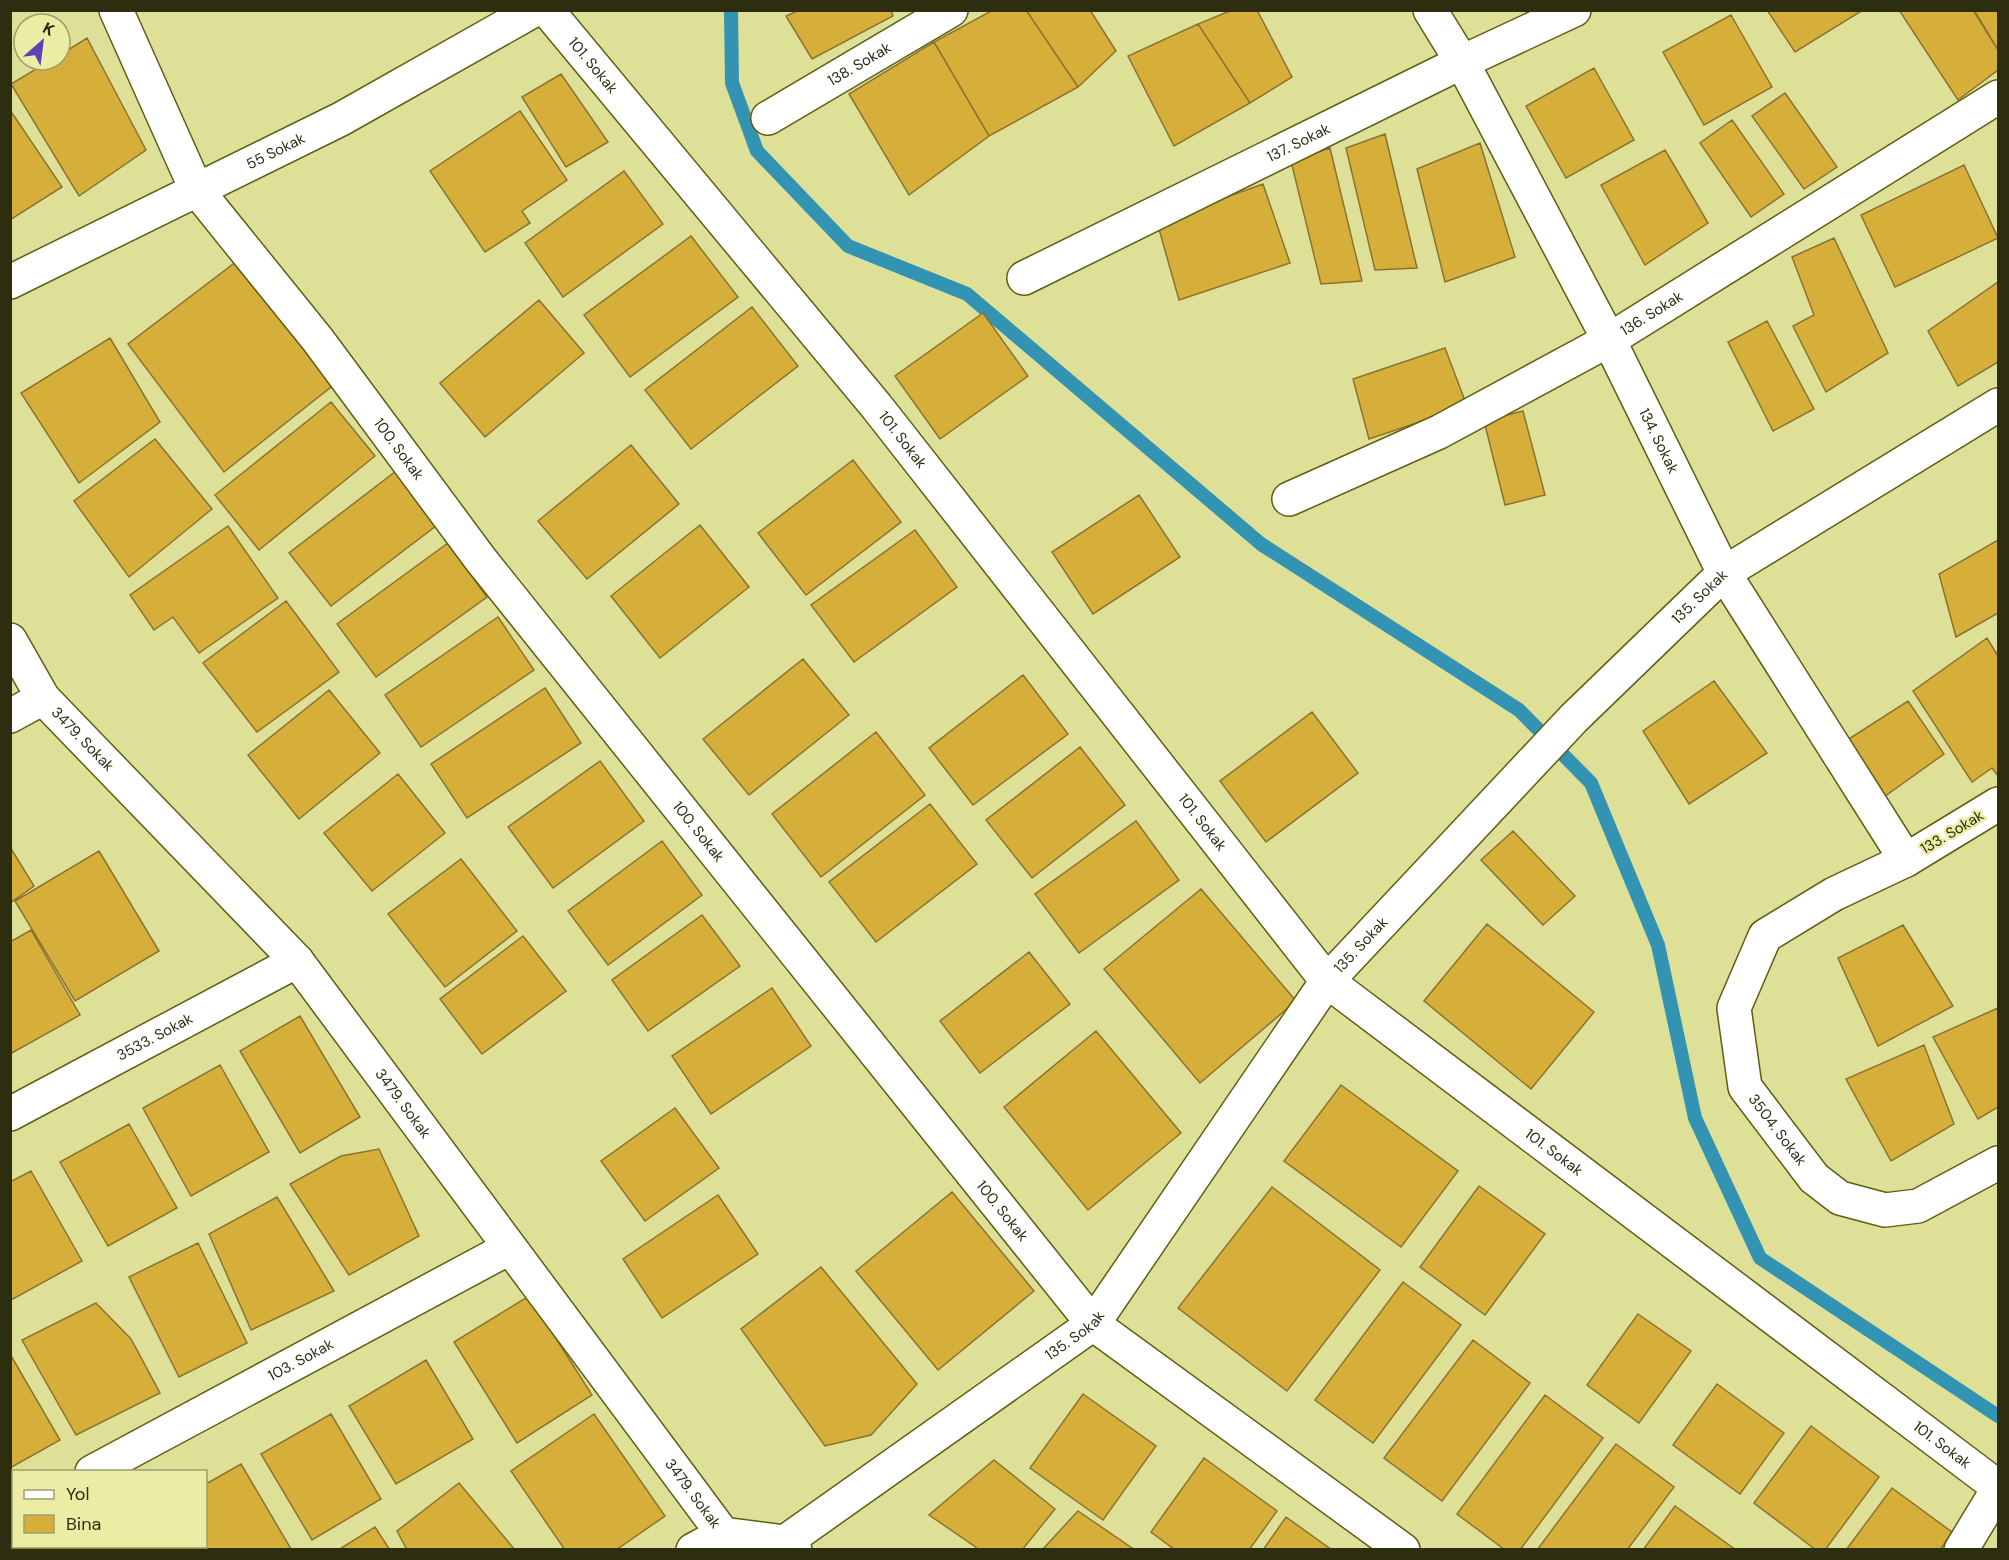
<svg xmlns="http://www.w3.org/2000/svg" width="2009" height="1560" font-family="'DM Sans',sans-serif">
	<rect width="100%" height="100%" fill="#dee098"/>
	<g fill="none" stroke-linecap="round" stroke-linejoin="round">
		<path stroke="#3294b2" stroke-width="14" d="M 731,10 L 732,83 L 757,151 L 848,246 L 967,294 L 1261,544 L 1519,710 L 1591,783 L 1658,945 L 1695,1118 L 1760,1258 L 1998,1416"/>
	</g>
	<path fill="#d6af3a" stroke="#8b732f" stroke-width="1.5" d="M 799,10 L 891,10 L 893,16 L 812,59 L 786,16 Z
		M 993,10 L 1026,10 L 1078,87 L 989,136 L 934,42 Z
		M 1026,10 L 1090,10 L 1116,51 L 1078,87 Z
		M 1232,10 L 1257,10 L 1292,77 L 1250,103 L 1198,24 Z
		M 1767,10 L 1863,10 L 1795,52 Z
		M 1899,10 L 1973,10 L 1998,50 L 1998,70 L 1958,100 Z
		M 1974,10 L 1998,10 L 1998,50 Z
		M 1731,15 L 1772,87 L 1704,125 L 1663,52 Z
		M 1198,24 L 1250,103 L 1174,146 L 1128,56 Z
		M 87,38 L 146,150 L 79,196 L 11,84 L 51,60 L 60,60 L 60,55 Z
		M 934,42 L 989,136 L 909,195 L 849,94 Z
		M 1594,68 L 1634,140 L 1566,178 L 1526,106 Z
		M 561,74 L 608,142 L 566,167 L 522,97 Z
		M 1785,93 L 1837,167 L 1804,189 L 1752,116 Z
		M 10,110 L 62,187 L 10,220 Z
		M 520,111 L 567,180 L 522,211 L 530,223 L 485,252 L 430,171 Z
		M 1732,120 L 1784,194 L 1751,217 L 1700,143 Z
		M 1385,134 L 1417,268 L 1375,270 L 1346,148 Z
		M 1480,143 L 1515,257 L 1445,282 L 1417,169 Z
		M 1330,148 L 1362,281 L 1321,284 L 1291,161 Z
		M 1665,150 L 1708,223 L 1645,265 L 1601,185 Z
		M 1964,165 L 1998,238 L 1895,287 L 1861,215 Z
		M 624,171 L 663,224 L 563,297 L 525,243 Z
		M 1263,184 L 1290,263 L 1179,300 L 1157,222 Z
		M 691,236 L 738,297 L 630,377 L 584,315 Z
		M 1834,238 L 1888,353 L 1826,392 L 1793,326 L 1814,315 L 1792,257 Z
		M 245,255 L 341,379 L 224,472 L 128,344 Z
		M 1998,282 L 1998,362 L 1958,386 L 1928,331 Z
		M 539,300 L 584,353 L 485,437 L 440,383 Z
		M 752,307 L 798,366 L 691,449 L 645,390 Z
		M 983,313 L 1028,376 L 940,439 L 895,376 Z
		M 1767,321 L 1814,409 L 1773,431 L 1728,342 Z
		M 110,338 L 160,422 L 79,483 L 21,393 Z
		M 1445,348 L 1467,406 L 1369,439 L 1353,379 Z
		M 331,402 L 375,456 L 259,550 L 215,495 Z
		M 1523,411 L 1545,495 L 1505,505 L 1484,421 Z
		M 155,439 L 212,509 L 129,577 L 74,501 Z
		M 631,445 L 679,504 L 587,579 L 538,521 Z
		M 853,460 L 901,522 L 806,595 L 758,533 Z
		M 400,468 L 441,522 L 331,606 L 289,553 Z
		M 1139,495 L 1180,557 L 1093,614 L 1052,552 Z
		M 700,525 L 749,587 L 660,658 L 611,596 Z
		M 228,526 L 278,598 L 199,653 L 173,617 L 154,630 L 130,595 Z
		M 915,530 L 957,587 L 854,662 L 811,605 Z
		M 1998,540 L 1998,613 L 1956,637 L 1939,574 Z
		M 448,543 L 487,597 L 376,677 L 337,624 Z
		M 286,601 L 339,672 L 257,732 L 203,663 Z
		M 498,617 L 534,670 L 421,747 L 385,695 Z
		M 1987,638 L 1998,656 L 1998,776 L 1992,768 L 1972,782 L 1913,691 Z
		M 803,659 L 849,715 L 749,795 L 703,739 Z
		M 1023,675 L 1068,734 L 973,805 L 929,748 Z
		M 1714,681 L 1767,753 L 1689,804 L 1643,731 Z
		M 545,688 L 581,743 L 467,818 L 431,764 Z
		M 329,690 L 380,753 L 299,819 L 248,755 Z
		M 1908,701 L 1944,754 L 1881,799 L 1841,744 Z
		M 1312,712 L 1358,773 L 1266,842 L 1220,781 Z
		M 876,732 L 925,795 L 821,877 L 772,814 Z
		M 1080,747 L 1125,805 L 1032,878 L 986,820 Z
		M 600,761 L 644,821 L 553,888 L 508,827 Z
		M 398,774 L 445,833 L 372,891 L 324,833 Z
		M 930,804 L 977,864 L 876,942 L 829,882 Z
		M 1136,821 L 1179,880 L 1079,953 L 1035,894 Z
		M 1513,831 L 1575,896 L 1543,925 L 1481,860 Z
		M 662,841 L 702,895 L 608,965 L 568,911 Z
		M 10,847 L 34,886 L 10,903 Z
		M 99,851 L 159,951 L 75,1001 L 15,901 Z
		M 461,859 L 517,931 L 445,987 L 388,914 Z
		M 1201,889 L 1296,1001 L 1200,1083 L 1104,969 Z
		M 702,915 L 740,966 L 648,1031 L 612,980 Z
		M 1487,924 L 1594,1012 L 1531,1089 L 1424,1001 Z
		M 1903,925 L 1953,1006 L 1878,1046 L 1838,958 Z
		M 31,930 L 80,1015 L 10,1054 L 10,942 Z
		M 523,936 L 566,991 L 482,1054 L 440,999 Z
		M 1029,952 L 1070,1004 L 980,1073 L 940,1021 Z
		M 772,988 L 811,1046 L 711,1114 L 672,1056 Z
		M 1998,1008 L 1998,1107 L 1978,1119 L 1933,1037 Z
		M 300,1016 L 360,1117 L 300,1153 L 240,1051 Z
		M 1096,1031 L 1181,1133 L 1088,1210 L 1004,1107 Z
		M 1924,1045 L 1954,1124 L 1891,1161 L 1846,1079 Z
		M 220,1065 L 269,1152 L 191,1196 L 143,1108 Z
		M 1341,1085 L 1458,1171 L 1401,1247 L 1284,1161 Z
		M 675,1108 L 719,1168 L 645,1221 L 601,1161 Z
		M 129,1124 L 177,1208 L 108,1246 L 60,1162 Z
		M 379,1149 L 419,1236 L 349,1275 L 290,1184 L 341,1156 Z
		M 31,1171 L 82,1261 L 11,1300 L 10,1182 Z
		M 1479,1186 L 1545,1234 L 1485,1315 L 1420,1267 Z
		M 1272,1187 L 1380,1270 L 1287,1391 L 1178,1308 Z
		M 952,1192 L 1034,1291 L 938,1370 L 856,1271 Z
		M 718,1195 L 758,1254 L 662,1318 L 623,1259 Z
		M 277,1197 L 334,1291 L 251,1330 L 209,1234 Z
		M 198,1243 L 247,1343 L 179,1377 L 129,1277 Z
		M 821,1267 L 917,1384 L 871,1435 L 825,1446 L 741,1329 Z
		M 1403,1282 L 1461,1325 L 1373,1443 L 1315,1400 Z
		M 529,1296 L 592,1395 L 517,1443 L 454,1342 Z
		M 96,1303 L 131,1339 L 160,1393 L 76,1435 L 22,1340 Z
		M 1638,1314 L 1691,1351 L 1639,1423 L 1587,1385 Z
		M 1473,1340 L 1530,1383 L 1442,1501 L 1384,1458 Z
		M 10,1354 L 60,1440 L 10,1468 Z
		M 426,1360 L 473,1439 L 396,1484 L 349,1406 Z
		M 1717,1384 L 1784,1433 L 1740,1494 L 1673,1445 Z
		M 1083,1394 L 1156,1446 L 1103,1520 L 1030,1468 Z
		M 1545,1395 L 1603,1438 L 1520,1550 L 1505,1550 L 1457,1514 Z
		M 331,1414 L 381,1499 L 312,1540 L 261,1454 Z
		M 594,1414 L 665,1516 L 616,1550 L 565,1550 L 511,1471 Z
		M 1811,1426 L 1879,1477 L 1825,1550 L 1816,1550 L 1754,1503 Z
		M 1616,1444 L 1674,1487 L 1627,1550 L 1537,1550 Z
		M 1204,1458 L 1277,1511 L 1249,1550 L 1175,1550 L 1151,1532 Z
		M 994,1460 L 1055,1509 L 1022,1550 L 980,1550 L 929,1515 Z
		M 241,1464 L 291,1549 L 190,1550 L 188,1546 L 206,1546 L 206,1484 Z
		M 459,1483 L 515,1550 L 407,1550 L 397,1531 Z
		M 1892,1488 L 1952,1532 L 1940,1550 L 1846,1550 Z
		M 1675,1506 L 1736,1550 L 1643,1550 Z
		M 1078,1511 L 1135,1550 L 1042,1550 Z
		M 1286,1517 L 1332,1550 L 1263,1550 Z
		M 375,1527 L 390,1550 L 338,1550 Z
		M 80,1546 L 156,1546 L 157,1550 L 75,1550 Z"/>
	<g fill="none" stroke-linecap="round" stroke-linejoin="round">
		<g stroke="#5e5f15" stroke-width="36">
			<g id="street">
				<path id="s1" d="M 116,10 L 196,189 L 318,340 L 481,560 L 1093,1324 L 1403,1550"/>
				<path id="s2" d="M 547,10 L 877,407 L 1327,981 L 1998,1487"/>
				<path id="s3" d="M 1430,10 L 1462,62 L 1609,340 L 1724,573 L 1906,860"/>
				<path id="s4" d="M 768,118 L 951,10"/>
				<path id="s5" d="M 1024,278 L 1462,62 L 1574,10"/>
				<path id="s6" d="M 10,282 L 341,119 L 534,10"/>
				<path id="s7" d="M 1289,499 L 1439,432 L 1609,340 L 1998,97"/>
				<path id="s8" d="M 10,640 L 43,698 L 297,961 L 723,1534 L 785,1542 L 795,1550"/>
				<path d="M 10,716 L 43,698"/>
				<path id="s9" d="M 1998,804 L 1906,860 L 1834,894 L 1765,936 L 1734,1008 L 1745,1087 L 1814,1178 L 1840,1198 L 1885,1210 L 1918,1206 L 1998,1163"/>
				<path id="s10" d="M 10,1114 L 297,961"/>
				<path id="s11" d="M 92,1472 L 509,1248"/>
				<path d="M 10,1515 L 14,1514"/>
				<path id="s12" d="M 785,1542 L 1093,1324 L 1327,981 L 1574,718 L 1724,573 L 1998,405"/>
				<path d="M 693,1550 L 723,1534"/>
				<path d="M 1961,1550 L 1998,1489"/>
			</g>
		</g>
		<use href="#street" stroke="#fff" stroke-width="33"/>
	</g>
	<g text-anchor="middle" dominant-baseline="central" stroke-width="5" stroke-linejoin="round" paint-order="stroke">
		<g font-size="15" fill="#2d2d10" stroke="#ebeda5">
			<text stroke="none"><textPath href="#s4" startOffset="106">138. Sokak</textPath></text>
			<text stroke="none"><textPath href="#s2" startOffset="72">101. Sokak</textPath></text>
			<text stroke="none"><textPath href="#s5" startOffset="306">137. Sokak</textPath></text>
			<text stroke="none"><textPath href="#s6" startOffset="296">55 Sokak</textPath></text>
			<text stroke="none"><textPath href="#s7" startOffset="408">136. Sokak</textPath></text>
			<text stroke="none"><textPath href="#s2" startOffset="558">101. Sokak</textPath></text>
			<text stroke="none"><textPath href="#s3" startOffset="488">134. Sokak</textPath></text>
			<text stroke="none"><textPath href="#s1" startOffset="526">100. Sokak</textPath></text>
			<text stroke="none"><textPath href="#s12" startOffset="1328">135. Sokak</textPath></text>
			<text stroke="none"><textPath href="#s8" startOffset="124">3479. Sokak</textPath></text>
			<text stroke="none"><textPath href="#s2" startOffset="1044">101. Sokak</textPath></text>
			<text stroke="none"><textPath href="#s1" startOffset="1012">100. Sokak</textPath></text>
			<text transform="translate(1952 832) rotate(-31)">133. Sokak</text>
			<text stroke="none"><textPath href="#s12" startOffset="842">135. Sokak</textPath></text>
			<text stroke="none"><textPath href="#s10" startOffset="164">3533. Sokak</textPath></text>
			<text stroke="none"><textPath href="#s8" startOffset="610">3479. Sokak</textPath></text>
			<text stroke="none"><textPath href="#s9" startOffset="480">3504. Sokak</textPath></text>
			<text stroke="none"><textPath href="#s2" startOffset="1530">101. Sokak</textPath></text>
			<text stroke="none"><textPath href="#s1" startOffset="1498">100. Sokak</textPath></text>
			<text stroke="none"><textPath href="#s12" startOffset="356">135. Sokak</textPath></text>
			<text stroke="none"><textPath href="#s11" startOffset="237">103. Sokak</textPath></text>
			<text stroke="none"><textPath href="#s2" startOffset="2016">101. Sokak</textPath></text>
			<text stroke="none"><textPath href="#s8" startOffset="1096">3479. Sokak</textPath></text>
		</g>
	</g>
	<rect width="2009" height="1560" fill="none" stroke="#2d2d10" stroke-width="24"/>
	<rect x="12" y="1470" width="195" height="78" fill="#ebeda5" stroke="#9fa069" stroke-width="1.5"/>
	<rect x="24" y="1490" width="30" height="9" fill="#ffffff" stroke="#9fa069" stroke-width="1.5"/>
	<text x="66" y="1500" font-size="18" fill="#2d2d10">Yol</text>
	<rect x="24" y="1515" width="30" height="18" fill="#d6af3a" stroke="#9fa069" stroke-width="1.5"/>
	<text x="66" y="1530" font-size="18" fill="#2d2d10">Bina</text>
	<g transform="translate(42 42) rotate(28)"><circle r="28" fill="#ebeda5" stroke="#9fa069" stroke-width="1.5"/>
	<path d="M0-4.5L10 22L0 15L-10 22Z" fill="#5f40b8"/>
	<text y="-9" font-size="16" font-weight="bold" text-anchor="middle" fill="#2d2d10">K</text>
	</g>
</svg>
